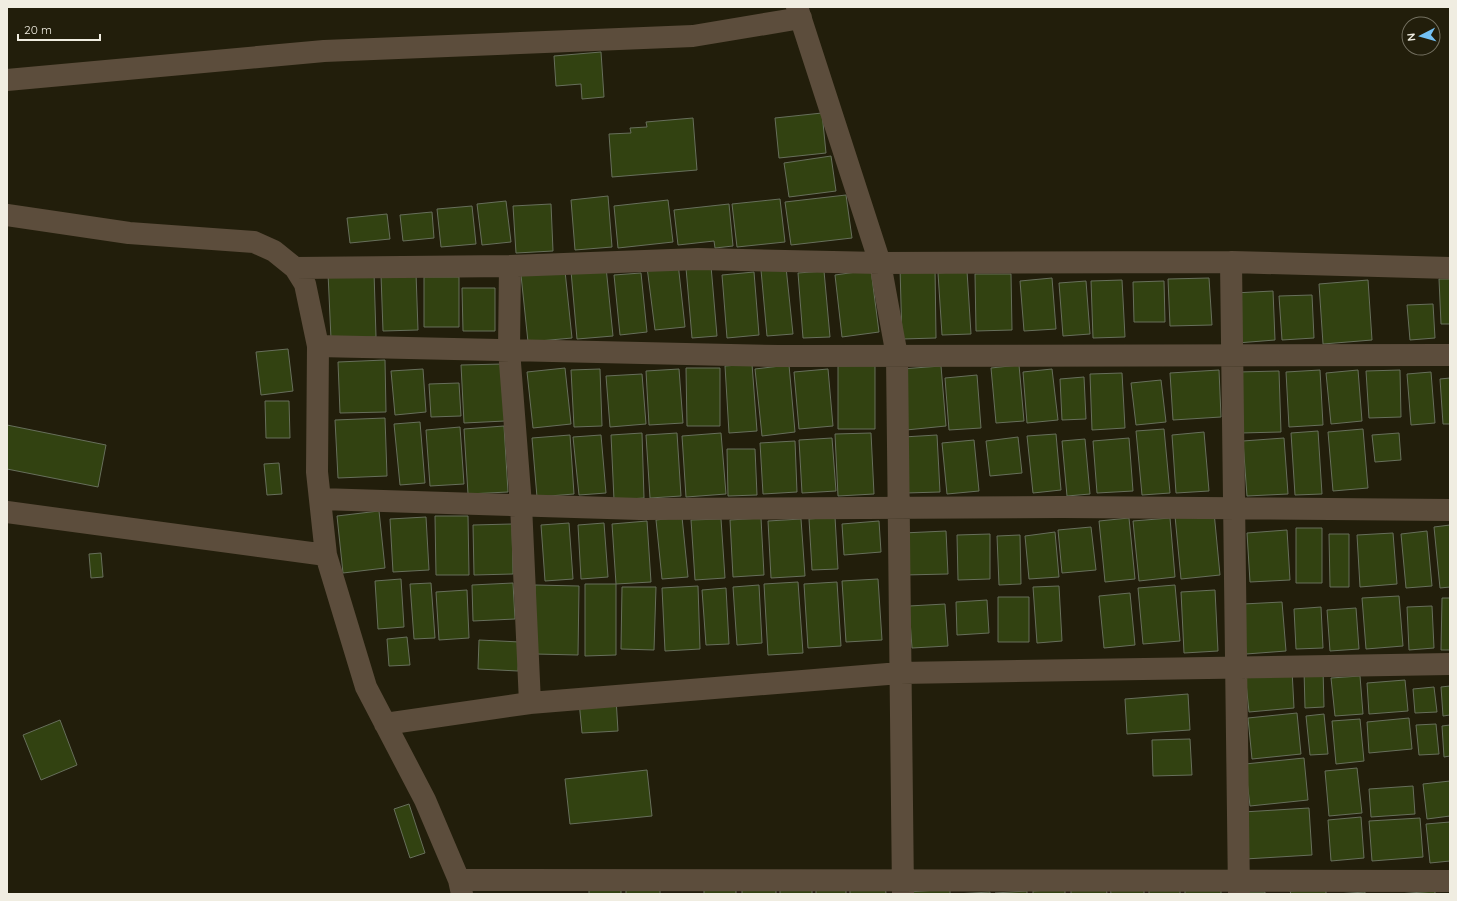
<svg xmlns="http://www.w3.org/2000/svg" width="1457" height="901" font-family="Quicksand,sans-serif">
	<rect width="100%" height="100%" fill="#221e0b"/>
	<path fill="#324211" stroke="#676f5b" d="M 601,52 L 604,97 L 582,99 L 581,84 L 556,86 L 554,56 Z
		M 822,113 L 826,153 L 779,158 L 775,118 Z
		M 693,118 L 697,170 L 612,177 L 609,134 L 631,133 L 630,128 L 647,127 L 646,122 Z
		M 831,156 L 836,191 L 789,197 L 784,163 Z
		M 846,195 L 852,238 L 791,245 L 785,202 Z
		M 608,196 L 612,247 L 575,250 L 571,200 Z
		M 780,199 L 785,242 L 737,247 L 732,204 Z
		M 668,200 L 673,242 L 618,248 L 614,206 Z
		M 506,201 L 511,242 L 482,245 L 477,204 Z
		M 551,204 L 553,251 L 516,253 L 513,206 Z
		M 729,204 L 733,246 L 715,248 L 714,241 L 678,245 L 674,210 Z
		M 472,206 L 476,244 L 441,247 L 437,209 Z
		M 432,212 L 434,238 L 403,241 L 400,215 Z
		M 387,214 L 390,239 L 350,243 L 347,218 Z
		M 678,263 L 685,327 L 655,330 L 647,267 Z
		M 711,266 L 717,336 L 692,338 L 686,268 Z
		M 606,267 L 613,336 L 577,339 L 571,271 Z
		M 786,267 L 793,334 L 767,336 L 761,270 Z
		M 935,267 L 936,338 L 902,339 L 900,268 Z
		M 871,270 L 879,332 L 842,337 L 835,275 Z
		M 565,271 L 572,338 L 528,342 L 521,275 Z
		M 824,271 L 830,337 L 803,338 L 798,273 Z
		M 967,271 L 971,334 L 942,335 L 938,273 Z
		M 374,272 L 376,337 L 331,339 L 328,273 Z
		M 754,272 L 759,335 L 727,338 L 722,275 Z
		M 416,273 L 418,330 L 383,331 L 381,275 Z
		M 641,273 L 647,332 L 620,335 L 614,275 Z
		M 975,274 L 1011,274 L 1012,330 L 976,331 Z
		M 424,277 L 459,277 L 459,327 L 424,327 Z
		M 1052,278 L 1056,329 L 1024,331 L 1020,281 Z
		M 1209,278 L 1212,325 L 1170,326 L 1168,279 Z
		M 1439,279 L 1450,279 L 1450,324 L 1441,324 Z
		M 1122,280 L 1125,337 L 1093,338 L 1091,281 Z
		M 1368,280 L 1372,340 L 1323,344 L 1319,284 Z
		M 1086,281 L 1090,334 L 1063,336 L 1059,283 Z
		M 1164,281 L 1165,322 L 1134,322 L 1133,282 Z
		M 462,288 L 495,288 L 495,331 L 463,331 Z
		M 1273,291 L 1275,340 L 1237,343 L 1234,293 Z
		M 1312,295 L 1314,338 L 1282,340 L 1279,296 Z
		M 1433,304 L 1435,338 L 1410,340 L 1407,305 Z
		M 288,349 L 293,391 L 261,395 L 256,352 Z
		M 385,360 L 386,412 L 340,413 L 338,362 Z
		M 503,364 L 505,421 L 464,423 L 461,365 Z
		M 752,364 L 757,431 L 729,433 L 725,366 Z
		M 789,365 L 795,432 L 762,436 L 755,369 Z
		M 875,365 L 875,429 L 838,429 L 838,366 Z
		M 1019,365 L 1024,421 L 996,423 L 991,368 Z
		M 941,366 L 946,426 L 906,430 L 901,369 Z
		M 565,368 L 571,424 L 533,428 L 527,372 Z
		M 686,368 L 720,368 L 720,426 L 687,426 Z
		M 423,369 L 426,412 L 395,415 L 391,371 Z
		M 600,369 L 602,426 L 574,427 L 571,370 Z
		M 679,369 L 683,423 L 649,425 L 646,371 Z
		M 828,369 L 833,426 L 799,429 L 794,372 Z
		M 1052,369 L 1058,420 L 1027,423 L 1023,372 Z
		M 1219,370 L 1221,417 L 1173,420 L 1170,373 Z
		M 1320,370 L 1323,425 L 1289,427 L 1286,372 Z
		M 1358,370 L 1362,421 L 1331,424 L 1326,373 Z
		M 1400,370 L 1401,417 L 1369,418 L 1366,371 Z
		M 1279,371 L 1281,432 L 1241,433 L 1238,372 Z
		M 1431,372 L 1435,423 L 1411,425 L 1407,374 Z
		M 1122,373 L 1125,428 L 1092,430 L 1090,374 Z
		M 642,374 L 646,424 L 610,427 L 606,376 Z
		M 977,375 L 981,428 L 949,430 L 945,378 Z
		M 1084,377 L 1086,419 L 1062,420 L 1060,379 Z
		M 1450,378 L 1450,424 L 1443,424 L 1440,379 Z
		M 1161,380 L 1166,422 L 1136,425 L 1131,383 Z
		M 459,383 L 461,416 L 431,417 L 429,384 Z
		M 265,401 L 289,401 L 290,438 L 266,438 Z
		M 385,418 L 387,476 L 338,478 L 335,420 Z
		M 420,422 L 425,483 L 400,485 L 394,424 Z
		M 7,425 L 106,445 L 98,487 L 7,469 Z
		M 504,426 L 508,492 L 468,494 L 464,429 Z
		M 460,427 L 464,484 L 430,486 L 426,430 Z
		M 1164,429 L 1170,493 L 1142,495 L 1136,431 Z
		M 1363,429 L 1368,488 L 1333,491 L 1328,432 Z
		M 1318,431 L 1322,494 L 1295,495 L 1291,433 Z
		M 1204,432 L 1209,491 L 1176,493 L 1172,435 Z
		M 642,433 L 644,498 L 614,500 L 611,435 Z
		M 677,433 L 681,496 L 650,498 L 646,435 Z
		M 721,433 L 726,494 L 686,497 L 682,436 Z
		M 871,433 L 874,494 L 838,496 L 835,434 Z
		M 1399,433 L 1401,460 L 1375,462 L 1372,435 Z
		M 1056,434 L 1061,490 L 1033,493 L 1027,436 Z
		M 570,435 L 574,494 L 537,497 L 532,438 Z
		M 601,435 L 606,493 L 579,495 L 573,437 Z
		M 937,435 L 940,492 L 906,493 L 903,437 Z
		M 1018,437 L 1022,473 L 990,476 L 986,441 Z
		M 832,438 L 836,491 L 802,493 L 799,440 Z
		M 1129,438 L 1133,491 L 1097,493 L 1093,441 Z
		M 1284,438 L 1288,494 L 1247,496 L 1243,441 Z
		M 1085,439 L 1090,494 L 1067,496 L 1062,441 Z
		M 974,440 L 979,491 L 947,494 L 942,443 Z
		M 795,441 L 797,492 L 763,494 L 760,443 Z
		M 727,449 L 755,449 L 757,495 L 728,496 Z
		M 279,463 L 282,494 L 267,495 L 264,464 Z
		M 379,511 L 385,568 L 343,573 L 337,516 Z
		M 1214,512 L 1220,575 L 1181,579 L 1175,516 Z
		M 435,516 L 468,516 L 469,575 L 436,575 Z
		M 426,517 L 429,570 L 393,572 L 390,519 Z
		M 682,517 L 688,577 L 662,579 L 656,520 Z
		M 835,517 L 838,569 L 812,570 L 809,519 Z
		M 761,518 L 764,575 L 733,577 L 730,520 Z
		M 1129,518 L 1135,579 L 1105,582 L 1099,521 Z
		M 1170,518 L 1175,577 L 1139,581 L 1133,521 Z
		M 721,519 L 725,578 L 695,580 L 691,520 Z
		M 801,519 L 805,576 L 771,578 L 768,521 Z
		M 647,521 L 651,582 L 616,584 L 612,524 Z
		M 879,521 L 881,552 L 844,555 L 842,524 Z
		M 569,523 L 573,579 L 545,581 L 541,525 Z
		M 604,523 L 608,577 L 581,579 L 578,525 Z
		M 512,524 L 513,574 L 474,575 L 473,525 Z
		M 1450,525 L 1450,587 L 1440,588 L 1434,527 Z
		M 1091,527 L 1096,570 L 1062,573 L 1058,530 Z
		M 1296,528 L 1322,528 L 1322,583 L 1296,583 Z
		M 1287,530 L 1290,580 L 1250,582 L 1247,533 Z
		M 946,531 L 948,574 L 904,575 L 903,533 Z
		M 1427,531 L 1432,586 L 1406,588 L 1401,534 Z
		M 1055,532 L 1059,577 L 1029,579 L 1025,536 Z
		M 1393,533 L 1397,584 L 1360,587 L 1357,535 Z
		M 990,534 L 990,579 L 958,580 L 957,535 Z
		M 1329,534 L 1349,534 L 1349,587 L 1330,587 Z
		M 1020,535 L 1021,584 L 999,585 L 997,536 Z
		M 101,553 L 103,577 L 91,578 L 89,554 Z
		M 401,579 L 404,627 L 378,629 L 375,581 Z
		M 878,579 L 882,640 L 846,642 L 842,581 Z
		M 798,582 L 803,653 L 768,655 L 764,584 Z
		M 837,582 L 841,646 L 808,648 L 804,584 Z
		M 431,583 L 435,638 L 414,639 L 410,584 Z
		M 513,583 L 515,619 L 473,621 L 472,585 Z
		M 585,584 L 616,584 L 616,655 L 585,656 Z
		M 535,585 L 579,586 L 578,655 L 535,654 Z
		M 759,585 L 762,643 L 737,645 L 733,587 Z
		M 1175,585 L 1180,641 L 1143,644 L 1138,588 Z
		M 698,586 L 700,649 L 665,651 L 662,588 Z
		M 1059,586 L 1062,641 L 1037,643 L 1033,587 Z
		M 622,587 L 656,587 L 654,650 L 621,649 Z
		M 726,588 L 729,644 L 706,645 L 702,590 Z
		M 467,590 L 469,638 L 439,640 L 436,592 Z
		M 1215,590 L 1218,651 L 1184,653 L 1181,592 Z
		M 1130,593 L 1135,645 L 1104,648 L 1099,596 Z
		M 1399,596 L 1403,646 L 1366,649 L 1362,598 Z
		M 998,597 L 1029,597 L 1029,642 L 998,642 Z
		M 1442,598 L 1450,598 L 1450,650 L 1441,650 Z
		M 987,600 L 989,633 L 957,635 L 956,602 Z
		M 1282,602 L 1286,651 L 1246,654 L 1243,604 Z
		M 945,604 L 948,646 L 912,648 L 909,606 Z
		M 1432,606 L 1434,648 L 1409,650 L 1407,607 Z
		M 1321,607 L 1323,648 L 1296,649 L 1294,609 Z
		M 1356,608 L 1359,649 L 1330,651 L 1327,610 Z
		M 407,637 L 410,665 L 389,666 L 387,639 Z
		M 479,640 L 520,642 L 518,671 L 478,669 Z
		M 1323,669 L 1324,707 L 1305,708 L 1304,670 Z
		M 1292,670 L 1294,708 L 1249,712 L 1245,673 Z
		M 1360,676 L 1363,714 L 1335,716 L 1331,678 Z
		M 1405,680 L 1408,711 L 1369,714 L 1367,683 Z
		M 1450,686 L 1450,715 L 1443,716 L 1441,687 Z
		M 1434,687 L 1437,712 L 1415,713 L 1413,689 Z
		M 1188,694 L 1190,730 L 1127,734 L 1125,699 Z
		M 616,698 L 618,731 L 582,733 L 579,701 Z
		M 1297,713 L 1301,754 L 1252,759 L 1248,718 Z
		M 1324,714 L 1328,754 L 1310,755 L 1306,716 Z
		M 1409,718 L 1412,749 L 1369,753 L 1367,722 Z
		M 1360,719 L 1364,761 L 1336,764 L 1332,721 Z
		M 60,720 L 77,765 L 41,780 L 23,735 Z
		M 1436,724 L 1439,754 L 1419,755 L 1416,725 Z
		M 1450,725 L 1450,756 L 1444,757 L 1442,726 Z
		M 1190,739 L 1192,775 L 1153,776 L 1152,740 Z
		M 1304,758 L 1308,800 L 1250,806 L 1245,764 Z
		M 1357,768 L 1362,813 L 1329,816 L 1325,771 Z
		M 647,770 L 652,816 L 570,824 L 565,779 Z
		M 1450,781 L 1450,816 L 1427,819 L 1423,784 Z
		M 1413,786 L 1415,814 L 1371,817 L 1369,789 Z
		M 409,804 L 425,853 L 410,858 L 394,809 Z
		M 1309,808 L 1312,855 L 1245,859 L 1243,812 Z
		M 1361,817 L 1364,858 L 1331,861 L 1328,820 Z
		M 1420,818 L 1423,857 L 1372,861 L 1369,821 Z
		M 1450,822 L 1450,861 L 1430,863 L 1426,824 Z
		M 846,882 L 846,894 L 816,894 L 816,883 Z
		M 850,882 L 885,882 L 886,894 L 850,894 Z
		M 780,884 L 812,884 L 812,894 L 780,894 Z
		M 1144,884 L 1144,894 L 1111,894 L 1110,885 Z
		M 1106,885 L 1107,894 L 1071,894 L 1071,886 Z
		M 1221,885 L 1221,894 L 1185,894 L 1185,886 Z
		M 660,888 L 660,894 L 626,894 L 626,889 Z
		M 742,888 L 776,888 L 776,894 L 742,894 Z
		M 1180,888 L 1180,894 L 1149,894 L 1149,889 Z
		M 1326,888 L 1326,894 L 1291,894 L 1290,891 Z
		M 950,889 L 950,894 L 909,894 L 909,892 Z
		M 1065,889 L 1065,894 L 1033,894 L 1033,891 Z
		M 589,890 L 621,890 L 621,894 L 589,894 Z
		M 704,890 L 736,890 L 736,894 L 704,894 Z
		M 1027,891 L 1027,894 L 995,894 L 995,893 Z
		M 1435,891 L 1435,894 L 1398,894 Z
		M 990,892 L 990,894 L 955,894 Z
		M 1245,892 L 1265,892 L 1265,894 L 1245,894 Z
		M 1365,892 L 1365,894 L 1336,894 Z"/>
	<g fill="none" stroke-linecap="round" stroke-linejoin="round">
		<path stroke="#5c4d3c" stroke-width="22" d="M 7,80 L 324,51 L 693,36 L 801,18
			M 7,215 L 129,233 L 254,242 L 274,251 L 295,268 L 305,284 L 318,346 L 317,472 L 326,555 L 366,687 L 425,800 L 459,880 L 462,894
			M 1231,262 L 1239,894
			M 510,266 L 509,350 L 521,505 L 530,703
			M 295,268 L 510,266 L 698,259 L 880,263 L 797,7
			M 318,346 L 779,356 L 1450,355
			M 320,499 L 640,509 L 1062,507 L 1450,510
			M 7,512 L 326,555
			M 385,724 L 530,703 L 900,673 L 1450,664
			M 459,880 L 1450,881
			M 903,894 L 897,356 L 880,263 L 1231,262 L 1450,268"/>
	</g>
	<rect width="1457" height="901" fill="none" stroke="#f0ede1" stroke-width="16"/>
	<g transform="translate(1421 36) rotate(264)"><circle r="19" fill="#221e0b" stroke="#747161"/>
	<path d="M0-3L7 15L0 10L-7 15Z" fill="#73c1f5"/>
	<text y="-6" font-size="11" font-weight="bold" text-anchor="middle" fill="#f0ede1">N</text>
	</g>
	<path d="M18 34v6h82v-6" fill="none" stroke="#f0ede1" stroke-width="2"/>
	<text x="24" y="34" font-size="12" fill="#f0ede1" stroke="#221e0b" stroke-width="3" paint-order="stroke">20 m</text>
</svg>
